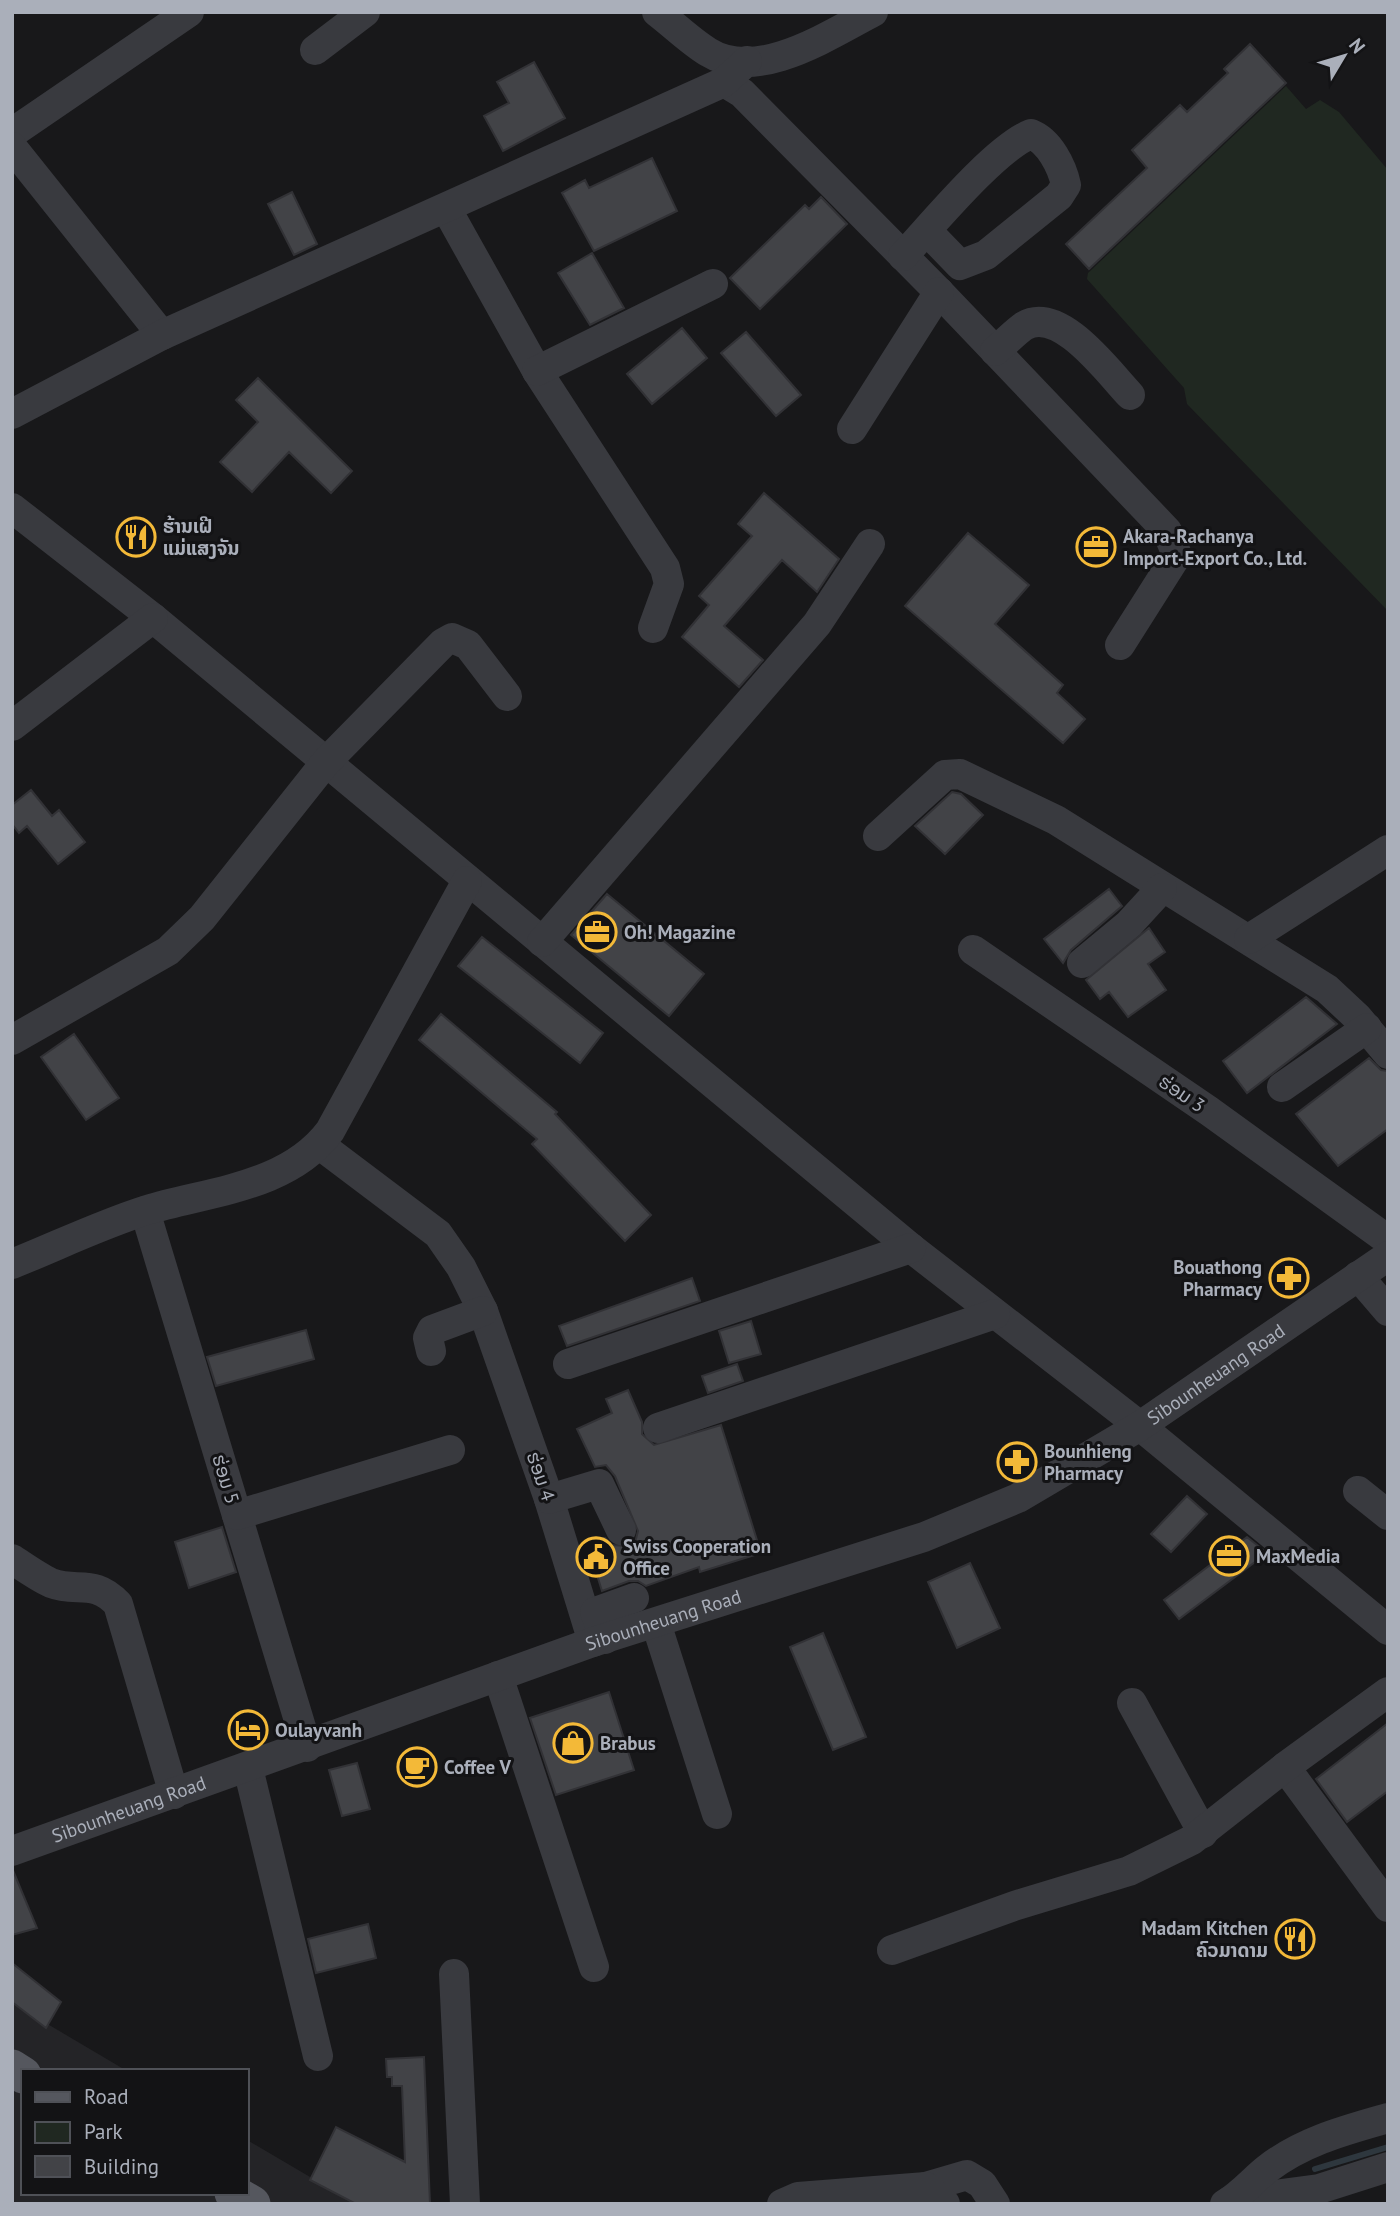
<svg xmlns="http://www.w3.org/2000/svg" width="1400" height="2216" font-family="'PT Sans','Noto Sans Lao',sans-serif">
	<rect width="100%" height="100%" fill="#18181a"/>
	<path fill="#242427" d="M 12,2003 L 127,2071 L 23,2071 L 23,2193 L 247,2193 L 247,2140 L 356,2204 L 12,2204 Z"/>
	<path fill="#202821" d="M 1286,86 L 1306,109 L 1320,100 L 1339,112 L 1388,170 L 1388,611 L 1187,404 L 1184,388 L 1087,279 L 1088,273 Z"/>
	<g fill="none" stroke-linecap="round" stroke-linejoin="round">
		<path stroke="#2e373e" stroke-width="6" d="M 1315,2169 L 1388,2147"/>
	</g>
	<path fill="#424347" stroke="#323236" stroke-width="2" d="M 1250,44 L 1286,83 L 1089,269 L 1066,244 L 1147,168 L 1132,150 L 1180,105 L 1187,112 L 1228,73 L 1224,69 Z
		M 534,62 L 565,118 L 503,151 L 484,116 L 509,103 L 497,82 Z
		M 652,158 L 677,211 L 594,251 L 562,193 L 585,180 L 589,188 Z
		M 292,192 L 317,244 L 294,255 L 268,204 Z
		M 821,197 L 847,224 L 760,309 L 730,278 L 805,205 L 809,209 Z
		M 592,253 L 624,308 L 590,325 L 558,273 Z
		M 682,328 L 707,358 L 652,404 L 627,374 Z
		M 746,332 L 801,395 L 776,416 L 721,353 Z
		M 258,378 L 352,471 L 331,493 L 289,452 L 252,492 L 220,462 L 258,422 L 236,400 Z
		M 764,493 L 839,559 L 817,592 L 782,560 L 724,626 L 763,660 L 739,687 L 682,637 L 709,605 L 699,596 L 752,536 L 738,524 Z
		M 968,533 L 1029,585 L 995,624 L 1063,685 L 1057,693 L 1085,719 L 1063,743 L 905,606 Z
		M 31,790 L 52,816 L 59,810 L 85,842 L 58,864 L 27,826 L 19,833 L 12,824 L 12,805 Z
		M 952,792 L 961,794 L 983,815 L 945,854 L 915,826 Z
		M 1109,889 L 1122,906 L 1071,950 L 1063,963 L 1044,939 Z
		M 607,894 L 704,974 L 669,1016 L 571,935 Z
		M 1149,928 L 1165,952 L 1148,964 L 1166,990 L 1128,1017 L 1109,992 L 1100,999 L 1086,980 Z
		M 482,937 L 603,1033 L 580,1063 L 458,966 Z
		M 1306,997 L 1337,1024 L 1247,1093 L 1223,1061 Z
		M 441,1014 L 557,1112 L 555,1114 L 651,1215 L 625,1241 L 532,1144 L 537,1139 L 419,1040 Z
		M 74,1034 L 119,1098 L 86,1120 L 41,1057 Z
		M 1369,1058 L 1381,1070 L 1388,1071 L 1388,1129 L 1338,1166 L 1296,1114 Z
		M 692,1278 L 700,1301 L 567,1346 L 559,1326 Z
		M 751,1321 L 761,1354 L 729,1363 L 719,1331 Z
		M 306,1330 L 314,1359 L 216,1386 L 207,1357 Z
		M 737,1364 L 743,1381 L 708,1393 L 702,1376 Z
		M 628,1390 L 642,1422 L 642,1434 L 654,1445 L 721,1425 L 761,1553 L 700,1572 L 699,1567 L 646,1586 L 638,1581 L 629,1581 L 602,1591 L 592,1559 L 586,1560 L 582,1545 L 605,1538 L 612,1545 L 628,1546 L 636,1539 L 638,1531 L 615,1476 L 606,1465 L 595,1467 L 577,1429 L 612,1413 L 606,1399 Z
		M 1187,1496 L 1207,1514 L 1171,1552 L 1151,1534 Z
		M 222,1527 L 236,1572 L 189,1588 L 175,1542 Z
		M 1247,1537 L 1267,1553 L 1179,1619 L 1164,1600 Z
		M 970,1563 L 1000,1628 L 957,1648 L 928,1582 Z
		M 823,1633 L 866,1737 L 833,1750 L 790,1647 Z
		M 609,1692 L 634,1770 L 556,1795 L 530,1718 Z
		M 1388,1723 L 1388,1791 L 1347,1822 L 1316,1779 Z
		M 357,1763 L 370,1809 L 342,1816 L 329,1770 Z
		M 12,1868 L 37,1928 L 12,1935 Z
		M 368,1924 L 376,1958 L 316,1973 L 308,1939 Z
		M 12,1963 L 61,2002 L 46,2028 L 12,2002 Z
		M 424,2057 L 430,2204 L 356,2204 L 310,2180 L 336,2127 L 405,2162 L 402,2086 L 392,2086 L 392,2077 L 387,2077 L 386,2059 Z"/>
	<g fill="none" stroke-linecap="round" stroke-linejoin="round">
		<g stroke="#393a3f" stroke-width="30">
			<path d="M 657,12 C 674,25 690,41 708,52 C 757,83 829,35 873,12"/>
			<path d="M 315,50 L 365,12"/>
			<path d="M 724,82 L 742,93 L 939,292 L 1167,531 L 1177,555 L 1120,645"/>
			<path d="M 12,133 L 189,12"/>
			<path d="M 12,147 L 162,335"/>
			<path d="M 446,208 L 537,371 L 665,568 L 669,584 L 653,628"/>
			<path d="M 903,256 C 931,226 995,148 1031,134 C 1049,141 1062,166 1066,185 L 1059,196 L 986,255 L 960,265 L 927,231"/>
			<path d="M 995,351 C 1004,344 1014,333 1024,326 C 1060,305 1108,372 1130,395"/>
			<path d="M 537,371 L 713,284"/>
			<path d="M 12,414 L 162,335 L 724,82 L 747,61"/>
			<path d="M 852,429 L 939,292"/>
			<path d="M 12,508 L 153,618 L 911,1248 L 1140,1426 L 1388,1630"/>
			<path d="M 12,726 L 153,618"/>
			<path d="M 878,836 L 945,775 L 960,774 L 1056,820 L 1327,989 L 1358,1018 L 1388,1054"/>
			<path d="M 1249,939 L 1388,850"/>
			<path d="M 542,942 L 817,624 L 870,544"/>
			<path d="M 973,950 L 1209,1111 L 1388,1240"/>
			<path d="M 1082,963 L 1129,924 L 1162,888"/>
			<path d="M 12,1040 L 168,951 L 202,918 L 326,762 L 443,643 L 452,638 L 468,645 L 507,696"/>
			<path d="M 1282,1087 L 1367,1028"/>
			<path d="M 320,1145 L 438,1234 L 461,1267 L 483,1311 L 549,1499 L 593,1642"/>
			<path d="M 145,1211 L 307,1747"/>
			<path d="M 12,1264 C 57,1246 102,1224 147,1210 C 211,1191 288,1187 330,1131 L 467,881"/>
			<path d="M 1358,1276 L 1388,1311"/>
			<path d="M 431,1351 L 428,1338 L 432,1330 L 483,1311"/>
			<path d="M 568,1364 L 911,1248"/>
			<path d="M 658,1428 L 995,1314"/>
			<path d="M 1358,1491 L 1388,1515"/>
			<path d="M 549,1499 L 599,1484 L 621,1530"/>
			<path d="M 237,1515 L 450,1450"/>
			<path d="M 12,1559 C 24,1567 38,1577 51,1583 C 77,1593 94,1578 118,1604 L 174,1794"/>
			<path d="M 656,1623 L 717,1814"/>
			<path d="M 605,1639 L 595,1612 L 634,1598"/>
			<path d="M 498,1676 L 594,1967"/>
			<path d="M 1132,1703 L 1203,1833"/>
			<path d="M 1285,1767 L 1388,1907"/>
			<path d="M 248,1768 L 318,2056"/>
			<path id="s1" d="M 12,1851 L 593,1642 L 924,1537 L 1018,1498 L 1140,1426 L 1388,1256"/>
			<path d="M 892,1950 L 1014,1906 L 1129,1871 L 1192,1840 L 1285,1767 L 1388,1692"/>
			<path d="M 454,1974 L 465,2204"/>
			<path d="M 926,2187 L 967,2175 L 982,2184 L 995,2204"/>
			<path d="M 1230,2201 L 1319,2189 L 1388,2167"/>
			<path d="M 782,2204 L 798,2197 L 926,2187 L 945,2204"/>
			<path d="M 1225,2204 C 1241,2195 1253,2180 1267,2169 C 1303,2141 1346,2130 1388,2118"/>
		</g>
		<path stroke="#55575e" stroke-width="37" d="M 12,2068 L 23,2075
			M 233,2193 L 252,2204"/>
	</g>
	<defs>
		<g id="restaurant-ring" transform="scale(2.0125)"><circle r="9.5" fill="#131315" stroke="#f3b938" stroke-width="1.5"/><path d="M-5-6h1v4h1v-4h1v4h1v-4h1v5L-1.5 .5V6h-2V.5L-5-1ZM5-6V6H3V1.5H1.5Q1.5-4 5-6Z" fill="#f3b938"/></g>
		<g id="office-ring" transform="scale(2.0125)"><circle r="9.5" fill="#131315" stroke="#f3b938" stroke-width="1.5"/><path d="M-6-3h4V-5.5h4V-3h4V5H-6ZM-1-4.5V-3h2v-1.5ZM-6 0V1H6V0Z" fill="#f3b938"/></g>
		<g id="pharmacy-ring" transform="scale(2.0125)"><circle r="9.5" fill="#131315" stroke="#f3b938" stroke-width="1.5"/><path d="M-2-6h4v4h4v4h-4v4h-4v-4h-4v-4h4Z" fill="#f3b938"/></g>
		<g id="civic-ring" transform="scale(2.0125)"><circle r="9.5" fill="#131315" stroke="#f3b938" stroke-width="1.5"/><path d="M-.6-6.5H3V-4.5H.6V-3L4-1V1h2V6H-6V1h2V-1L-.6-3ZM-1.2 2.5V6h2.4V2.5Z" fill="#f3b938"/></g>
		<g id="hotel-ring" transform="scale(2.0125)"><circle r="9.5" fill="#131315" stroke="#f3b938" stroke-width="1.5"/><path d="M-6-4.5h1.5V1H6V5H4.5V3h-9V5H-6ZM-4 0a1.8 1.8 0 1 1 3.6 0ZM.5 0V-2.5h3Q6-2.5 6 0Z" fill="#f3b938"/></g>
		<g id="shop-ring" transform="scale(2.0125)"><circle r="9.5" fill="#131315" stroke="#f3b938" stroke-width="1.5"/><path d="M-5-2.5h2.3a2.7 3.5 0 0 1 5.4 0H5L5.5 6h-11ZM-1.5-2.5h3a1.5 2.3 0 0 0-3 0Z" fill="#f3b938"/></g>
		<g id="cafe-ring" transform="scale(2.0125)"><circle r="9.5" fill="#131315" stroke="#f3b938" stroke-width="1.5"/><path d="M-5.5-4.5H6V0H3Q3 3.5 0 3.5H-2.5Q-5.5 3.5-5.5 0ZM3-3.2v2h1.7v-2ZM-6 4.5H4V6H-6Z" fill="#f3b938"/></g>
	</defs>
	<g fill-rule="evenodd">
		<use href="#restaurant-ring" x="136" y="537"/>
		<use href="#office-ring" x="1096" y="547"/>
		<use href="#office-ring" x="597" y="932"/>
		<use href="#pharmacy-ring" x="1289" y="1278"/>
		<use href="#pharmacy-ring" x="1017" y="1462"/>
		<use href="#office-ring" x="1229" y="1556"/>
		<use href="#civic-ring" x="596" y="1557"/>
		<use href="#hotel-ring" x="248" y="1730"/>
		<use href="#shop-ring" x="573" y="1743"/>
		<use href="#cafe-ring" x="417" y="1767"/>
		<use href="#restaurant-ring" x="1295" y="1939"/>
	</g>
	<g text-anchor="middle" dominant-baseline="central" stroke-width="6" stroke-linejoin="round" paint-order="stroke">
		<g font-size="19" font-weight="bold" fill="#aaafba" stroke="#131315" text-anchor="start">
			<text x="163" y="526">ຮ້ານເຝີ<tspan x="163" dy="22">ແມ່ແສງຈັນ</tspan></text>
			<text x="1123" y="536">Akara-Rachanya<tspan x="1123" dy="22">Import-Export Co., Ltd.</tspan></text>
			<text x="624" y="932">Oh! Magazine</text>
			<text x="1262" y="1267" text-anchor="end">Bouathong<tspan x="1262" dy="22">Pharmacy</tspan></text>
			<text x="1044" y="1451">Bounhieng<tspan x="1044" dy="22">Pharmacy</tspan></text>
			<text x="623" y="1546">Swiss Cooperation<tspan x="623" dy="22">Office</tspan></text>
			<text x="1256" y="1556">MaxMedia</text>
			<text x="275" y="1730">Oulayvanh</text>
			<text x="600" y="1743">Brabus</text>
			<text x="444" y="1767">Coffee V</text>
			<text x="1268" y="1928" text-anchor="end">Madam Kitchen<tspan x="1268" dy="22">ຄົວມາດາມ</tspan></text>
		</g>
		<g font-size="19" fill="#aaafba" stroke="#131315">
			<text transform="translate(1182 1093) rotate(34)">ຮ່ອມ 3</text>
			<text stroke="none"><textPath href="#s1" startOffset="1300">Sibounheuang Road</textPath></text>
			<text transform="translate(541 1476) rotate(71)">ຮ່ອມ 4</text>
			<text transform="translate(226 1479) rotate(73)">ຮ່ອມ 5</text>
			<text stroke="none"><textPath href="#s1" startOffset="691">Sibounheuang Road</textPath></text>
			<text stroke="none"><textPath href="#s1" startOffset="124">Sibounheuang Road</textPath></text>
		</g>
	</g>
	<rect width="1400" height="2216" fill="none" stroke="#aaafba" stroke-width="28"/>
	<rect x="21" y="2069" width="228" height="126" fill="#131315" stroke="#4f5157" stroke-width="2"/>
	<rect x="35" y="2092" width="35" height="10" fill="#55575e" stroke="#4f5157" stroke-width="2"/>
	<text x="84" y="2104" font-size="21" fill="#aaafba">Road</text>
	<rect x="35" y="2122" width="35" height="21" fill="#202821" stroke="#4f5157" stroke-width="2"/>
	<text x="84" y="2139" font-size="21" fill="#aaafba">Park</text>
	<rect x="35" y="2156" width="35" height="21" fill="#424347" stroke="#4f5157" stroke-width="2"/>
	<text x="84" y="2174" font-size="21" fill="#aaafba">Building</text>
	<g transform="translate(1344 56) rotate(52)" stroke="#131315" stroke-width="5" paint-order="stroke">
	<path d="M0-5L12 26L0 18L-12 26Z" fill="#aaafba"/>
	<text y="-10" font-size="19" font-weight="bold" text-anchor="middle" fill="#aaafba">N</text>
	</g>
</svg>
